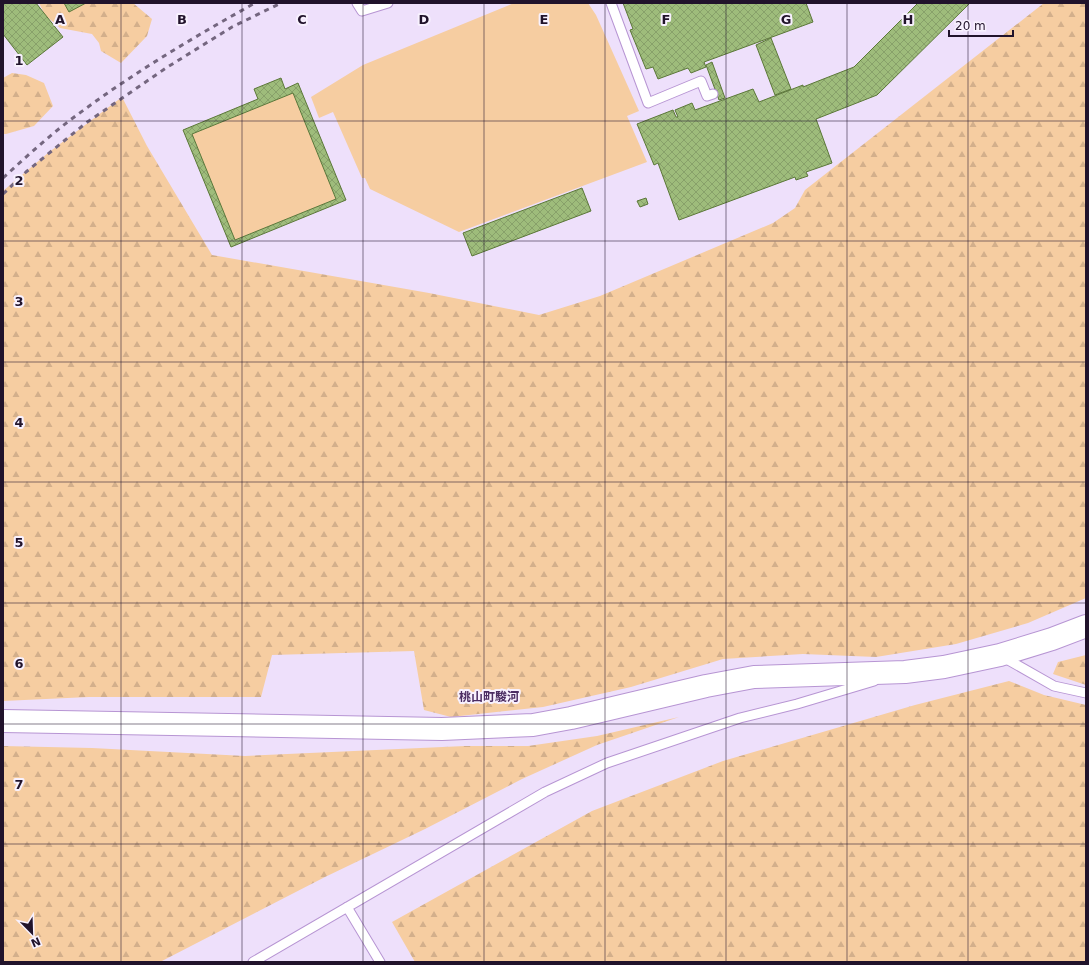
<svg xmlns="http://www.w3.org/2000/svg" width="1089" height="965" font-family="'DejaVu Sans','Noto Sans JP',sans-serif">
	<defs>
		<pattern id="forest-firs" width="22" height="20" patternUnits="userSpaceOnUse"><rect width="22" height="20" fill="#f6cda1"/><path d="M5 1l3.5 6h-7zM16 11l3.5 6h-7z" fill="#d3af8b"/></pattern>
		<pattern id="building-cross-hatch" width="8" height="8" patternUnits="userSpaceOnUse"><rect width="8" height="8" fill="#9ebc7b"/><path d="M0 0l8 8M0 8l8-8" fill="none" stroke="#88a16a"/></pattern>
	</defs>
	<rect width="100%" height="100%" fill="#eee0fb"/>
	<path fill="url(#forest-firs)" d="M 39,3 L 133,3 L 152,19 L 147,36 L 121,63 L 101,51 L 99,43 L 92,34 L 60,28 L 45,15 Z
		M 1044,3 L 1086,3 L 1086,598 L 1028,623 L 956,644 L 876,657 L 803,654 L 723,659 L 631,687 L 543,707 L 451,717 L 424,710 L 414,651 L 272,655 L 261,697 L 89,697 L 3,701 L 3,191 L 48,153 L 122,97 L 147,146 L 212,255 L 429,293 L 539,315 L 600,296 L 773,223 L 795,208 L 805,190 Z
		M 12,73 L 26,75 L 44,83 L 53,106 L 34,126 L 6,134 L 3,134 L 3,78 Z
		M 1086,655 L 1086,685 L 1053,674 L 1058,662 Z
		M 1009,681 L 1044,695 L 1086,705 L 1086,962 L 415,962 L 392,922 L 592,811 L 723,761 L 915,705 Z
		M 679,717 L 597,745 L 522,779 L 425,829 L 325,877 L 160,962 L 3,962 L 3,746 L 92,748 L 245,756 L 465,746 L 528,746 L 597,736 Z"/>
	<path fill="#f6cda1" d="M 514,3 L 588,3 L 596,15 L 639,111 L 627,116 L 647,162 L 459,232 L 370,189 L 365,178 L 362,178 L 333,112 L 319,118 L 311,97 L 363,65 Z
		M 293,93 L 336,199 L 235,240 L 192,134 Z"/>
	<path fill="url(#building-cross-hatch)" stroke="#5b7738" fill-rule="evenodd" d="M 3,3 L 36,3 L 63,37 L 27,65 L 3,34 Z
		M 64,3 L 86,3 L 69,12 Z
		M 623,3 L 806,3 L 813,22 L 704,62 L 706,67 L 691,73 L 688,68 L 658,79 L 653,67 L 646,69 L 630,30 L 633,29 Z
		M 918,3 L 970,3 L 877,95 L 816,119 L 832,163 L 806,172 L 808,176 L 796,180 L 795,177 L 679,220 L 658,163 L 654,165 L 637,124 L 673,110 L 676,117 L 678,117 L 675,110 L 692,103 L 695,110 L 753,89 L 759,102 L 803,85 L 803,87 L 854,67 Z
		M 771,38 L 791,89 L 775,95 L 756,45 Z
		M 712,62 L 725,98 L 719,100 L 706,65 Z
		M 281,78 L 285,89 L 298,83 L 346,200 L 231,247 L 183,130 L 258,99 L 254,89 ZM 293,93 L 336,199 L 235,240 L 192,134 Z
		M 582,188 L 591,211 L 472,256 L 463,233 Z
		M 646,198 L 648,204 L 640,207 L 637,201 Z"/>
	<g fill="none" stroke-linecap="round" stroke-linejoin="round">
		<g stroke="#b795d3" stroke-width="11">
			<path id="service" d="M 357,3 L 362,11 L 388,3
				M 611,3 L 648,103 L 701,81 L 707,96 L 713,94
				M 1003,657 L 1054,686 L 1086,693
				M 347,907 L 380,962
				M 253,962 L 545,792 L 607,763 L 740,718 L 797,704 L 874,681"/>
		</g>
		<g stroke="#b795d3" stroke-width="24">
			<path id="tertiary" d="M 3,721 L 442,729 L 533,725 L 571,718 L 706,686 L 754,677 L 905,672 L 944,667 L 1000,655 L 1052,639 L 1086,626"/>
		</g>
		<use href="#service" stroke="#fff" stroke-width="9"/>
		<use href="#tertiary" stroke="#fff" stroke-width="22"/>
		<path stroke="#74667f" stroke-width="3" stroke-dasharray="5 5" stroke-linecap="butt" d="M 3,178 C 27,156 51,134 77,115 C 133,73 194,37 255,3
			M 3,194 L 26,172 L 86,123 L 166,68 L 232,27 L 281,3"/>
	</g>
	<path fill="none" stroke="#21132b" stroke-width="1" stroke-opacity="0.55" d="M 121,3 L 121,962M 242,3 L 242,962M 363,3 L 363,962M 484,3 L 484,962M 605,3 L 605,962M 726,3 L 726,962M 847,3 L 847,962M 968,3 L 968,962M 3,121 L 1086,121M 3,241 L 1086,241M 3,362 L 1086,362M 3,482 L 1086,482M 3,603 L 1086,603M 3,724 L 1086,724M 3,844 L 1086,844"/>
	<g text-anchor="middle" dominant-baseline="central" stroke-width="4" stroke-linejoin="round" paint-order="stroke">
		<g font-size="12" font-weight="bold" fill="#4c2d63" stroke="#f8f1fe">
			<text x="489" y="697">桃山町駿河</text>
		</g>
	</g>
	<g font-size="13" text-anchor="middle" font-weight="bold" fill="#21132b" stroke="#f8f1fe" stroke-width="4" stroke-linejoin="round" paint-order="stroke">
		<text x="60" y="24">A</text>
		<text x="182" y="24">B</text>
		<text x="302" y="24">C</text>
		<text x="424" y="24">D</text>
		<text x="544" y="24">E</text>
		<text x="666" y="24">F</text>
		<text x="786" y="24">G</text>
		<text x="908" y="24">H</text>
		<text x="19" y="65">1</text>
		<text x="19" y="185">2</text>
		<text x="19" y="306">3</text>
		<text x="19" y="427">4</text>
		<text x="19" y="547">5</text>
		<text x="19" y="668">6</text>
		<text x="19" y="789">7</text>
	</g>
	<rect width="1089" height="965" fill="none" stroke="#21132b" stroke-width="8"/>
	<g transform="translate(32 933) rotate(157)" stroke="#f8f1fe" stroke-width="3" paint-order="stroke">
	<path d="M0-3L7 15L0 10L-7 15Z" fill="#21132b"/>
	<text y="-6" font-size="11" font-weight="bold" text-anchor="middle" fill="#21132b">N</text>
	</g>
	<path d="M949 30v6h64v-6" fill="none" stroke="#21132b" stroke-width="2"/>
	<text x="955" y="30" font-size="12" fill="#21132b" stroke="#f8f1fe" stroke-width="3" paint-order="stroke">20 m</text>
</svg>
